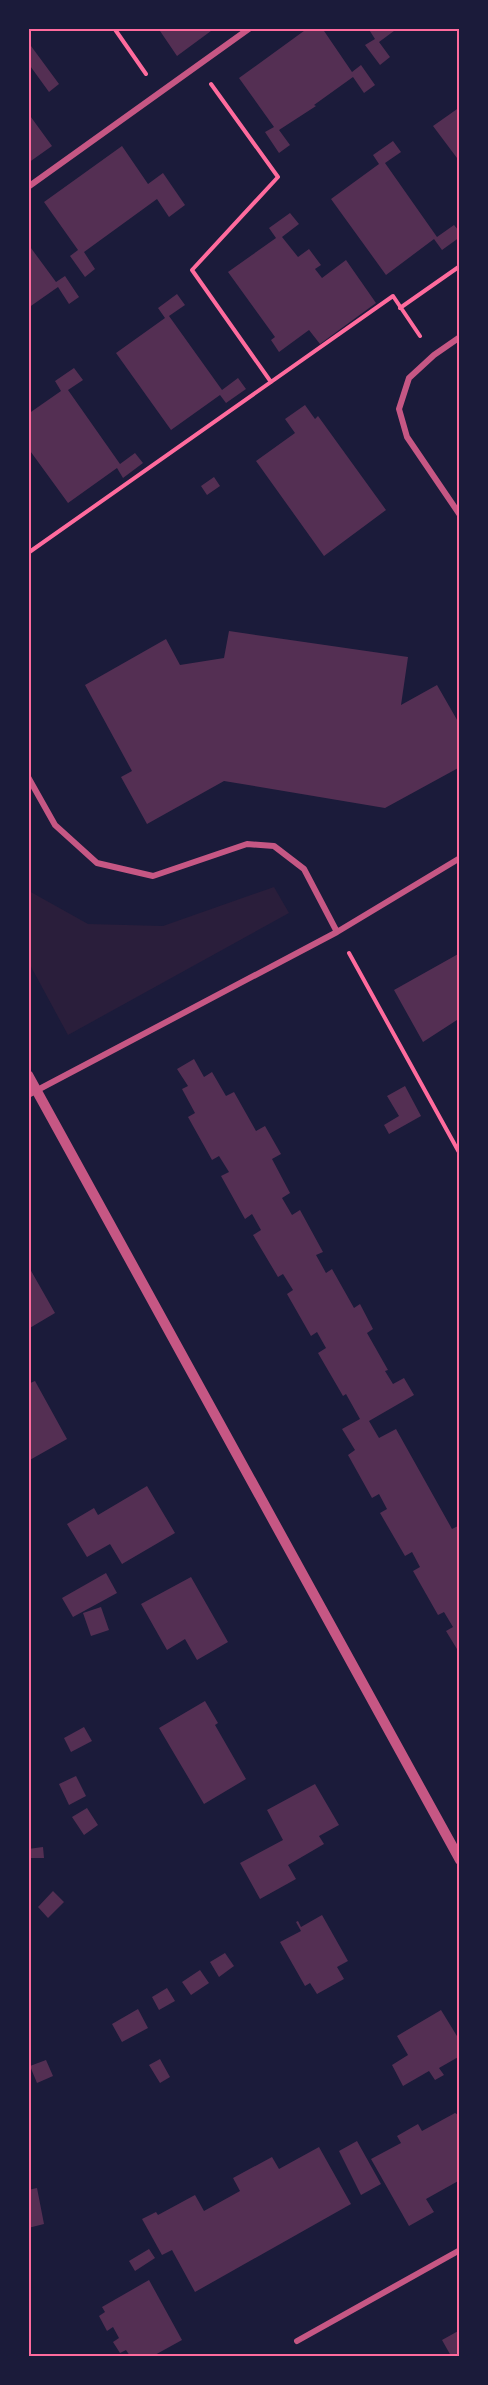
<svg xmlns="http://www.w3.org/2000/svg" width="488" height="2385" font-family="'Playfair Display',serif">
	<rect width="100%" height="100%" fill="#1b1b3a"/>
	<path fill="#2a1e3b" d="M 274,887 L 289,913 L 68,1035 L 29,963 L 29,891 L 88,924 L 163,926 Z"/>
	<path fill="#542f53" d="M 158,28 L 215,28 L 177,56 Z
		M 308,28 L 322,28 L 352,72 L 361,65 L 375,85 L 364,93 L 353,77 L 314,105 L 316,106 L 279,130 L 290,145 L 279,153 L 265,132 L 274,127 L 239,78 Z
		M 368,28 L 398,28 L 379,42 L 390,57 L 380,65 L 365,45 L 375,39 Z
		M 31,46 L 59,84 L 49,92 L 28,63 L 28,48 Z
		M 460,107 L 460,162 L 433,126 Z
		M 28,113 L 52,146 L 28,163 Z
		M 393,141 L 401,152 L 385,163 L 437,237 L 454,225 L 460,232 L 460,237 L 442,250 L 434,239 L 386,275 L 331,199 L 379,164 L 373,155 Z
		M 122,146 L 148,184 L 163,173 L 185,205 L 169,217 L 157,199 L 84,252 L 95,269 L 85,277 L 70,256 L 78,250 L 44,202 Z
		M 290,213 L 299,224 L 282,237 L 298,257 L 309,249 L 321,265 L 315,269 L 322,278 L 346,260 L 376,303 L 320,344 L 309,330 L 279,352 L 271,340 L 275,337 L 228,272 L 276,238 L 269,228 Z
		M 28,244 L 56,282 L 65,276 L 79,297 L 69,304 L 58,287 L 28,308 Z
		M 177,294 L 185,305 L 169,316 L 222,390 L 238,378 L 246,389 L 226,403 L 220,395 L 171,430 L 116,353 L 165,318 L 158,308 Z
		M 74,368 L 83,380 L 68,390 L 120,464 L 135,453 L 143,463 L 123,478 L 117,468 L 68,503 L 28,448 L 28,414 L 61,391 L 55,381 Z
		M 305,405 L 315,419 L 318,416 L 386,510 L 324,556 L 256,461 L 295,433 L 285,419 Z
		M 214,477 L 220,486 L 207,495 L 201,486 Z
		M 229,631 L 408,657 L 401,705 L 437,685 L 460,725 L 460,767 L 385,808 L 224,781 L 147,824 L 121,777 L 132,771 L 85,685 L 166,639 L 180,665 L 224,658 Z
		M 460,953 L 460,1018 L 423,1042 L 394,990 Z
		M 194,1059 L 204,1077 L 212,1072 L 226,1096 L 234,1092 L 256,1131 L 265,1126 L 281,1154 L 272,1159 L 290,1193 L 282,1198 L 292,1215 L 300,1210 L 323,1252 L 316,1255 L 326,1273 L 332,1269 L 354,1308 L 360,1304 L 373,1329 L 367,1333 L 388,1370 L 385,1371 L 393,1384 L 404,1378 L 414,1395 L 369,1421 L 379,1438 L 396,1429 L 452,1529 L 460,1525 L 460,1654 L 446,1631 L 453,1627 L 444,1612 L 438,1615 L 413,1571 L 420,1567 L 412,1552 L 405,1556 L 380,1513 L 387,1509 L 379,1494 L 372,1498 L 348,1455 L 355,1450 L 342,1429 L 360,1419 L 346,1394 L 343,1396 L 318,1353 L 326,1348 L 317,1332 L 311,1336 L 287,1294 L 293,1290 L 283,1274 L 278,1277 L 253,1235 L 261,1230 L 252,1214 L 245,1219 L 221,1176 L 229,1172 L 219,1156 L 212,1160 L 188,1117 L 195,1113 L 182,1089 L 188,1086 L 177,1069 Z
		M 405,1086 L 421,1116 L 389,1134 L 384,1125 L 399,1116 L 387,1096 Z
		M 30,1269 L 55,1313 L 28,1329 L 28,1270 Z
		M 35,1381 L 67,1439 L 28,1461 L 28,1384 Z
		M 147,1486 L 175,1533 L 122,1564 L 110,1544 L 87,1557 L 67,1524 L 94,1508 L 98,1515 Z
		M 106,1573 L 117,1593 L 73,1617 L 62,1598 Z
		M 191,1577 L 228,1642 L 197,1660 L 185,1639 L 167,1650 L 141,1604 Z
		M 101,1607 L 109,1630 L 91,1636 L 83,1613 Z
		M 205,1701 L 218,1723 L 215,1725 L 246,1779 L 204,1804 L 159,1728 Z
		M 84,1727 L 92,1741 L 71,1752 L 64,1738 Z
		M 76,1776 L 86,1796 L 69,1805 L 59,1784 Z
		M 315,1784 L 339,1825 L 319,1836 L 324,1844 L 288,1865 L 296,1879 L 260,1899 L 240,1863 L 283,1840 L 267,1810 Z
		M 87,1808 L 98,1825 L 84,1835 L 72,1817 Z
		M 43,1847 L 44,1858 L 28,1858 L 28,1849 Z
		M 53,1891 L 64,1902 L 48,1918 L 38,1907 Z
		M 322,1915 L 348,1961 L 337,1967 L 344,1979 L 317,1994 L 310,1983 L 305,1986 L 280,1942 L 301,1931 L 296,1922 L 298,1921 L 301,1927 Z
		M 225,1953 L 234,1966 L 219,1977 L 210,1962 Z
		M 200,1970 L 209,1983 L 191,1995 L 182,1982 Z
		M 167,1988 L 175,2001 L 159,2010 L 152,1997 Z
		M 138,2009 L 148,2028 L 122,2042 L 112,2024 Z
		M 441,2010 L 460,2041 L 460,2056 L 439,2068 L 444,2075 L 435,2080 L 429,2071 L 403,2086 L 392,2065 L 408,2055 L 397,2036 Z
		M 160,2059 L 170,2077 L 160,2083 L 149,2065 Z
		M 46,2060 L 53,2076 L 37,2083 L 30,2066 Z
		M 455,2113 L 460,2116 L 460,2150 L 457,2151 L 460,2156 L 460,2180 L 426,2199 L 434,2212 L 409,2226 L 371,2159 L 401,2143 L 397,2136 L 418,2124 L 422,2131 Z
		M 357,2141 L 381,2184 L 361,2195 L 339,2151 Z
		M 319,2147 L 351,2204 L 195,2292 L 172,2250 L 162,2255 L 142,2219 L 156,2212 L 158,2215 L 195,2195 L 204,2211 L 240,2191 L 233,2178 L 272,2157 L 279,2169 Z
		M 37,2188 L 44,2224 L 28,2228 L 28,2190 Z
		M 149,2249 L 155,2258 L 135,2271 L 129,2261 Z
		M 149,2280 L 182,2340 L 153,2356 L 130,2356 L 126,2350 L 120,2353 L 113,2342 L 119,2338 L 113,2327 L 107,2331 L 99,2316 L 105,2312 L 102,2307 Z
		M 460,2330 L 460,2356 L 451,2356 L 442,2340 Z"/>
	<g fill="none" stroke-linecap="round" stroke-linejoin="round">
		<path stroke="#ff6b9d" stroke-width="4" d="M 114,28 L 146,74
			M 211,84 L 278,177 L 192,270 L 271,382
			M 400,308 L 460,266
			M 28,553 L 393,296 L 420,336
			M 349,953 L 460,1154"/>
		<path stroke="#c65784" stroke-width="6" d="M 28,187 L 250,28
			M 460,337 L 434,355 L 409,378 L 399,409 L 407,437 L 460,515
			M 28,777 L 55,825 L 97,863 L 153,876 L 247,844 L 274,846 L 304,869 L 337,932
			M 28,1095 L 337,932 L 460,858
			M 297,2341 L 460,2250"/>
		<path stroke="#c65784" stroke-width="10" d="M 28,1075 L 460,1860"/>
	</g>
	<rect width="488" height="2385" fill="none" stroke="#1b1b3a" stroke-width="60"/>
	<rect x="30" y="30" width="428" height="2325" fill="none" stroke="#ff6b9d" stroke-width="2"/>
</svg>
